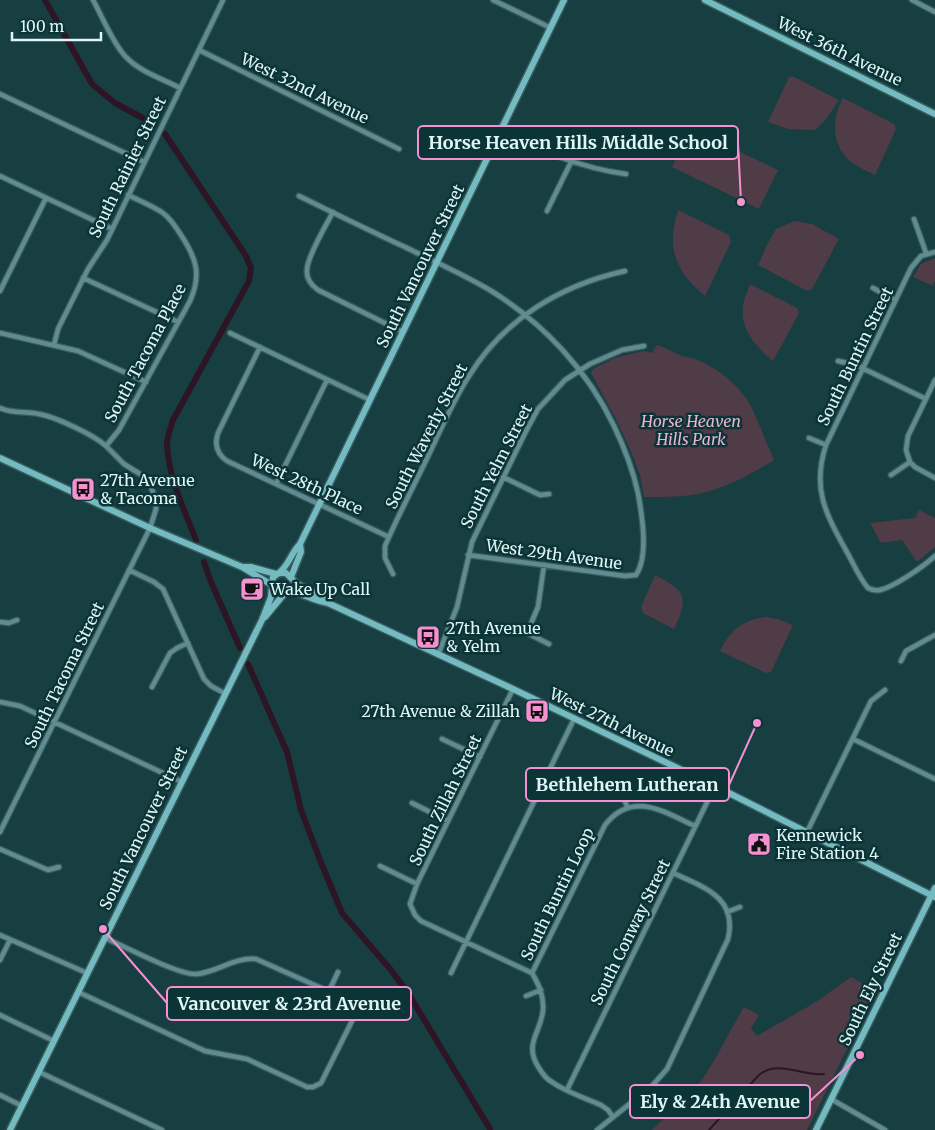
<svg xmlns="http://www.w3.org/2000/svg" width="935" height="1130" font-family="Merriweather,serif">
	<rect width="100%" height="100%" fill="#173e41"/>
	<path fill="#4f3c47" d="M 789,77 L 794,77 L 839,100 L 827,118 L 815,130 L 788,129 L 768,122 Z
		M 843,98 L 894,124 L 896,129 L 875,175 C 868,172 861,168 854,164 C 831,148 831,120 843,98 Z
		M 690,128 L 778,170 L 759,209 L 672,167 Z
		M 678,210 L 729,235 L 731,242 L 705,296 C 675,271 666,248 678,210 Z
		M 794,221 L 812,224 L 839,239 L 812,289 L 807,291 L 758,265 L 766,247 L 776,229 Z
		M 935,258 L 935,281 L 933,286 L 913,277 L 921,264 Z
		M 750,284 L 797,308 L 799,313 L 773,361 C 757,347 740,331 743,307 C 743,300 748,292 750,284 Z
		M 657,345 C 665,347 668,350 675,353 C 682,357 690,357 697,360 C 720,369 741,387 752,408 L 774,460 C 750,475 726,488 699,494 C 681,497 662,497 644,497 L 640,475 L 630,449 L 617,421 L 591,373 L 593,369 L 615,358 L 630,354 L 644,351 L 652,353 Z
		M 919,510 L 935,518 L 935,547 L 917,562 L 902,540 L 881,543 L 870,523 L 915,518 Z
		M 655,575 C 686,591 689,597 674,629 L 643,613 L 641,607 Z
		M 766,617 L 777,619 L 793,625 L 771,672 L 766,673 L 720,651 C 730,630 743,620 766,617 Z
		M 851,977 L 876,990 L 807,1130 L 652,1130 C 665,1116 682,1104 694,1090 C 715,1064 727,1035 744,1007 L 759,1015 L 751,1028 L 757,1036 L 816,1002 Z"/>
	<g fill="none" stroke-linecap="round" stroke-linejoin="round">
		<path stroke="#2d1525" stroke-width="2" d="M 709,1130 L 758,1076 C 777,1058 803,1077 824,1074"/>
		<path stroke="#2d1525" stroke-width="6" d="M 45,0 L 92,84 L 115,103 L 154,124
			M 165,134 L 246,256 L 251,268 L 249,281 L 173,420 C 171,428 167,436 167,443 C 168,477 184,509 196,540
			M 204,562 L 211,582 L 240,648
			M 248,664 L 287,752 L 301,810 L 320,860 L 342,913 L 391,970 L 408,993 L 490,1129"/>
		<g stroke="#375b5e" stroke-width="7">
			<path id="street" d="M 93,0 C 102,16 113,44 126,57 C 140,72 163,79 180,88
				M 493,0 L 551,28
				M 912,0 L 935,12
				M 199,50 L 399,149
				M 0,94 L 144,162
				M 501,131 C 542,151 580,168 626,174
				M 0,176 L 112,229
				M 299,196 C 334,213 370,231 405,247 C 435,262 465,275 493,292 C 544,324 588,371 614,426 C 624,447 633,470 638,493 C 642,515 649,556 636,575 L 625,576 L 468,555
				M 547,211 L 571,162
				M 333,212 C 326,225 307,257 307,270 C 306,279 311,285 318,290 L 403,332
				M 914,219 L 926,253
				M 935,252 L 921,256 L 911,268 L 826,445 C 811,490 827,516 848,554 C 854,565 860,579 868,588 C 872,590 875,591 880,590 C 894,587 924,566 935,556
				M 83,278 L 178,322
				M 873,288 L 895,300
				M 0,291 L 46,198
				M 0,333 L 78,351 L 146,382
				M 230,333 L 370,400
				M 54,345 L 58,329 L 88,269 L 107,240 L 223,0
				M 260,347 L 218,433 C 214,445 217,454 227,461 L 389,537
				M 838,361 L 856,365 L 926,399
				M 935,380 L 908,436 L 906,450 L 910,462 L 915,467 L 935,478
				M 0,408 C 13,414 25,411 39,414 C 56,417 94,435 106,446
				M 809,438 L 826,445
				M 891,475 L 910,462
				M 503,477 L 540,495 L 549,494
				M 276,484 L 327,380
				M 544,565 L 538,607 L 527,633 L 549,644
				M 129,570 L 154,582 L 163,589 L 204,679 L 211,686 L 226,694
				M 393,574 L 385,558 L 385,546 C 399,513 416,482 431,450 C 443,425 454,399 469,376 C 504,319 561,285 625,271
				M 0,622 L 9,623 L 17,620
				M 438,655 L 457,607 L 472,542 L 525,433 L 538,409 L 565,380 L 590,364 L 622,350 L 644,346
				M 901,661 L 906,651 L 935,635
				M 152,687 L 170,653 L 177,648 L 188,643
				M 513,689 L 417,884 L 410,904 L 415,915 L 421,921 L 532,973
				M 0,702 L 20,706 L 182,782
				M 442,739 L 480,757
				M 853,739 L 935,779
				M 622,795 L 628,808
				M 412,803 L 448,821
				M 0,832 L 150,528 L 156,509 L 155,497 L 150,485 L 140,474 L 124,464 L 106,446 L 119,430 L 190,301 C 202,274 196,258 181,235 C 176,227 171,219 163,213 C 153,206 140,201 128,195
				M 807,832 L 871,701 L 885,690
				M 0,849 L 48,870 L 59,867
				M 380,866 L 417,884
				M 727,912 L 740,907
				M 0,935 L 87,973
				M 0,960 L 10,940
				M 451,973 L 574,719
				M 329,991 L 338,972
				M 78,992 L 205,1051 L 247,1059 L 307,1087 L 313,1087 L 321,1083 L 353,1019 C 356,1010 353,1004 346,999 L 256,959 C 234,957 218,972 197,974 C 180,976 124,946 105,938
				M 526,996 L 541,990
				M 0,1015 L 54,1041
				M 39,1072 L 162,1130
				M 567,1090 L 715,786
				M 0,1095 L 22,1106
				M 831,1099 L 885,1130
				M 613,1117 L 608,1110 L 601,1105 C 585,1098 566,1092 552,1082 C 546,1079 542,1073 539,1068 C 523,1044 541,1033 543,1010 C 544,996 539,985 532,973 L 605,825 C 632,790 664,812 695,826
				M 597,1130 L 652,1086 L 667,1069 L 728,939 C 738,897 703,887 673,873"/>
		</g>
		<g stroke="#375b5e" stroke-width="9">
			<path id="secondary" d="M 705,0 L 935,114
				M 0,458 L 150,528 L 242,567 L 272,585
				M 243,567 L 251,567 L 276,574
				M 279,573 C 289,565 291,553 300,544 L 564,0
				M 291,577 L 301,552 L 300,544
				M 272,587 C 277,595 285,596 291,589
				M 289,591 C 302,593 314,601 328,603 L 513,689 L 715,786 L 935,897
				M 265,617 L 284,594
				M 10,1130 L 262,620 L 271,597 L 273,577 L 279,573 L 286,573 L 297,584 L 321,596 L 328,603
				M 816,1130 L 935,888"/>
		</g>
		<use href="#street" stroke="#608b8f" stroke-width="4.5"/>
		<use href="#secondary" stroke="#74bbc1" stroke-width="6"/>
	</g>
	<defs>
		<g id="bus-square" transform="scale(1.25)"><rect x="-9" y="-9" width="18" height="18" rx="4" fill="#f591d1" stroke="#0b3437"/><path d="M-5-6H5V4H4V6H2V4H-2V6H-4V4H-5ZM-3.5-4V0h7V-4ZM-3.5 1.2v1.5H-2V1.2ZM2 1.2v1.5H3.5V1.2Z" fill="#111"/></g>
		<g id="cafe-square" transform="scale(1.25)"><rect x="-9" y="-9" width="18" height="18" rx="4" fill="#f591d1" stroke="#0b3437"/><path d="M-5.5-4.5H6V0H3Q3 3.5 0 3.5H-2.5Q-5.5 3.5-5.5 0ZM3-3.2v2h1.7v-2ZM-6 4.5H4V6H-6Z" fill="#111"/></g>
		<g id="civic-square" transform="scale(1.25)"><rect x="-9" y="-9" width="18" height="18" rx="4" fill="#f591d1" stroke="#0b3437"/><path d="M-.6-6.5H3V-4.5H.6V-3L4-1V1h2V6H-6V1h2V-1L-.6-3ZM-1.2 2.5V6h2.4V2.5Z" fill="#111"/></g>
	</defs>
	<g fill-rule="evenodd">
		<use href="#bus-square" x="83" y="489"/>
		<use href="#cafe-square" x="252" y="589"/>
		<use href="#bus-square" x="428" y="637"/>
		<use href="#bus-square" x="537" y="711"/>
		<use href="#civic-square" x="759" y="844"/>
	</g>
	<g text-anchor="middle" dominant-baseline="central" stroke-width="5" stroke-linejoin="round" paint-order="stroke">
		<g font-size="16" fill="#e0f5f6" stroke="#0b3437">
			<text transform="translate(840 51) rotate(26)">West 36th Avenue</text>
			<text transform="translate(305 88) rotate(26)">West 32nd Avenue</text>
			<text transform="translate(127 167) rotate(-64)">South Rainier Street</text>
			<text transform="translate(420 266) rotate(-64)">South Vancouver Street</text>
			<text transform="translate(145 353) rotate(-62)">South Tacoma Place</text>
			<text transform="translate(855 356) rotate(-64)">South Buntin Street</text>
			<text transform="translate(426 436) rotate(-63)">South Waverly Street</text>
			<text transform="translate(496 466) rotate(-63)">South Yelm Street</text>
			<text transform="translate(307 484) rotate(25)">West 28th Place</text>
			<text transform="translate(554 554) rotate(8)">West 29th Avenue</text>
			<text transform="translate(64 675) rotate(-64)">South Tacoma Street</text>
			<text transform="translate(612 722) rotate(26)">West 27th Avenue</text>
			<text transform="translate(445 800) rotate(-64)">South Zillah Street</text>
			<text transform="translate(143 828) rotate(-64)">South Vancouver Street</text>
			<text transform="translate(557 894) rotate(-64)">South Buntin Loop</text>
			<text transform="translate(630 932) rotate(-64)">South Conway Street</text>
			<text transform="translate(870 989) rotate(-64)">South Ely Street</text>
		</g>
		<g font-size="16" font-style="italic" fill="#e9b3d4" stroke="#0b3437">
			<text x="691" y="421">Horse Heaven<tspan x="691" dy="18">Hills Park</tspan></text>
		</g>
		<g font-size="16" fill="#e0f5f6" stroke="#0b3437" text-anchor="start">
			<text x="100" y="480">27th Avenue<tspan x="100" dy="18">&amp; Tacoma</tspan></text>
			<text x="270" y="589">Wake Up Call</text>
			<text x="446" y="628">27th Avenue<tspan x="446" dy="18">&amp; Yelm</tspan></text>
			<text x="520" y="711" text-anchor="end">27th Avenue &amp; Zillah</text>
			<text x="776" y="835">Kennewick<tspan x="776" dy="18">Fire Station 4</tspan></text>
		</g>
	</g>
	<path fill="none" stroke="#f591d1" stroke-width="2" d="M741 202L738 143M757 723L729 785M103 929L167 1003M860 1055L810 1101"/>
	<g fill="#f591d1" stroke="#0b3437" stroke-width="2">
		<circle cx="741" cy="202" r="5"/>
		<circle cx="757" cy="723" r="5"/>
		<circle cx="103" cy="929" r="5"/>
		<circle cx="860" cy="1055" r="5"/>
	</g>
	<g fill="#0b3437" stroke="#f591d1" stroke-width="2">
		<rect x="418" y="126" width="320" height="33" rx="5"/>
		<rect x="526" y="768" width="203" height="33" rx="5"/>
		<rect x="167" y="987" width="244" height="33" rx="5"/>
		<rect x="630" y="1085" width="180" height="33" rx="5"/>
	</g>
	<g font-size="18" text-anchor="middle" font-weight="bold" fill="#e0f5f6">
		<text x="578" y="149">Horse Heaven Hills Middle School</text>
		<text x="627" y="791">Bethlehem Lutheran</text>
		<text x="289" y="1010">Vancouver &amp; 23rd Avenue</text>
		<text x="720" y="1108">Ely &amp; 24th Avenue</text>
	</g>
	<path d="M12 32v8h89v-8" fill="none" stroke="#e0f5f6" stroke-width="2.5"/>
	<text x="20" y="32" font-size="15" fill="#e0f5f6" stroke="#0b3437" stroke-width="4" paint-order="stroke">100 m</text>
</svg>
